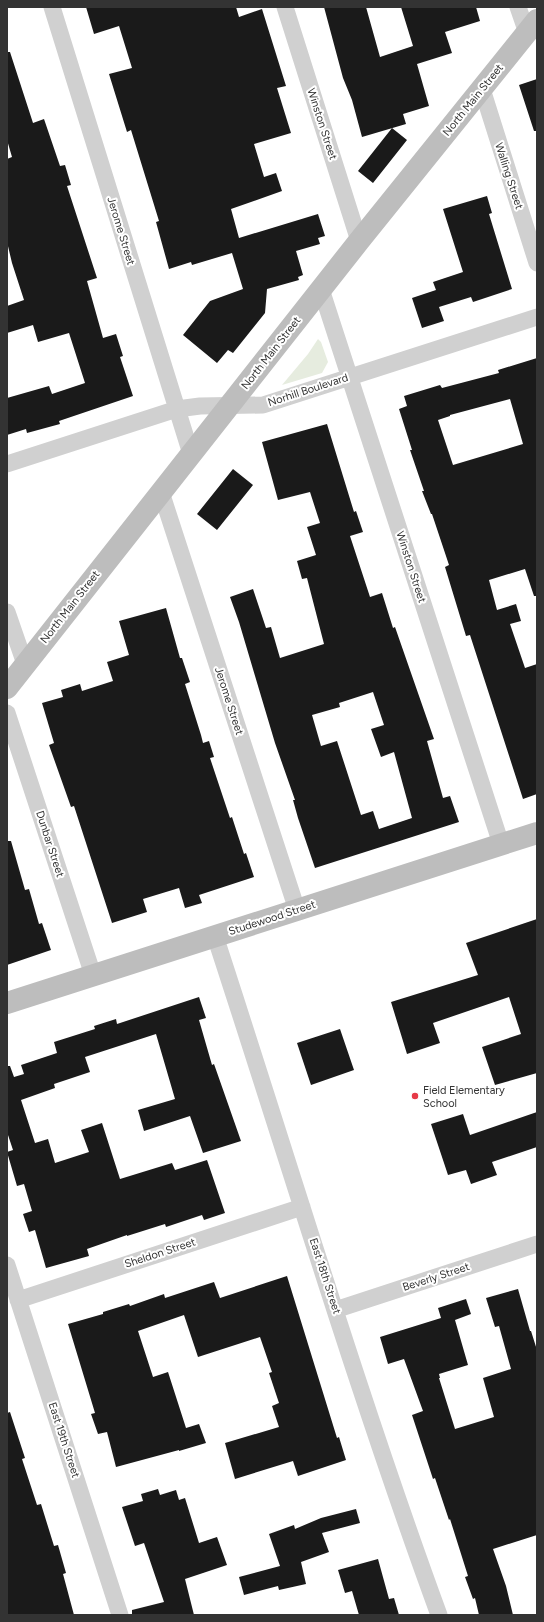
<svg xmlns="http://www.w3.org/2000/svg" width="544" height="1622" font-family="Figtree,sans-serif">
	<rect width="100%" height="100%" fill="#fff"/>
	<path fill="#e6ecdf" d="M 318,339 L 321,342 L 328,362 L 322,373 L 282,385 L 308,354 Z"/>
	<path fill="#1a1a1a" fill-rule="evenodd" d="M 86,7 L 236,7 L 239,17 L 262,9 L 286,86 L 277,88 L 291,133 L 254,144 L 264,177 L 276,173 L 282,191 L 231,209 L 239,238 L 318,214 L 325,236 L 318,238 L 320,244 L 296,251 L 303,275 L 298,277 L 299,280 L 267,289 L 265,313 L 233,353 L 228,350 L 217,363 L 183,335 L 210,301 L 243,289 L 232,253 L 192,265 L 191,262 L 169,269 L 156,222 L 159,221 L 131,130 L 127,132 L 109,74 L 132,68 L 119,26 L 94,34 Z
		M 324,7 L 366,7 L 380,57 L 413,46 L 401,7 L 476,7 L 480,21 L 445,32 L 452,53 L 417,64 L 429,106 L 403,114 L 406,124 L 362,137 L 352,100 L 343,78 Z
		M 7,52 L 10,52 L 33,123 L 44,119 L 60,166 L 65,165 L 71,185 L 67,186 L 97,278 L 87,281 L 103,338 L 116,334 L 123,356 L 120,357 L 133,396 L 59,421 L 60,424 L 27,433 L 26,429 L 7,435 L 7,398 L 49,386 L 52,394 L 85,383 L 69,333 L 38,342 L 33,325 L 7,333 L 7,306 L 24,300 L 12,263 L 7,242 L 7,159 L 12,157 L 7,140 Z
		M 537,79 L 537,131 L 534,131 L 519,85 Z
		M 392,128 L 407,140 L 373,183 L 358,171 Z
		M 487,196 L 492,213 L 489,214 L 512,289 L 473,302 L 471,297 L 439,307 L 444,321 L 422,328 L 412,298 L 436,290 L 433,282 L 463,272 L 443,209 Z
		M 537,358 L 537,596 L 534,596 L 525,569 L 489,580 L 497,610 L 516,604 L 521,621 L 510,624 L 525,668 L 537,664 L 537,794 L 523,799 L 470,635 L 466,636 L 445,567 L 449,565 L 432,514 L 431,514 L 422,491 L 424,491 L 410,450 L 412,450 L 399,409 L 407,406 L 404,396 L 440,385 L 442,388 L 499,373 L 498,370 ZM 510,399 L 523,444 L 453,465 L 438,420 L 450,416 L 450,415 Z
		M 327,424 L 354,512 L 356,511 L 363,532 L 350,536 L 370,597 L 382,593 L 393,628 L 395,627 L 434,739 L 427,741 L 443,798 L 450,796 L 459,822 L 315,868 L 298,818 L 293,800 L 295,800 L 275,743 L 239,622 L 230,597 L 253,589 L 266,628 L 271,627 L 280,658 L 324,644 L 307,578 L 302,579 L 297,561 L 316,555 L 307,527 L 320,523 L 310,492 L 278,500 L 262,442 ZM 373,692 L 384,725 L 371,729 L 381,757 L 394,752 L 412,818 L 379,829 L 373,811 L 361,815 L 337,741 L 321,746 L 312,715 L 340,707 L 339,703 Z
		M 233,469 L 253,485 L 217,530 L 197,514 Z
		M 166,608 L 180,658 L 182,658 L 190,682 L 185,684 L 201,735 L 203,743 L 209,741 L 214,757 L 210,758 L 230,818 L 232,817 L 244,854 L 246,853 L 254,877 L 199,895 L 202,903 L 185,908 L 179,888 L 143,899 L 147,912 L 112,923 L 74,806 L 71,807 L 49,745 L 54,743 L 42,703 L 63,697 L 61,690 L 80,684 L 82,691 L 113,681 L 107,662 L 129,655 L 119,621 Z
		M 7,841 L 11,841 L 25,890 L 29,889 L 39,924 L 42,923 L 51,950 L 7,965 Z
		M 537,919 L 537,1073 L 495,1085 L 482,1047 L 521,1034 L 509,997 L 433,1023 L 440,1043 L 407,1054 L 391,1002 L 478,975 L 466,943 Z
		M 199,997 L 206,1018 L 199,1020 L 212,1065 L 214,1064 L 241,1141 L 203,1153 L 190,1116 L 144,1131 L 138,1110 L 175,1099 L 156,1034 L 85,1057 L 90,1072 L 54,1084 L 55,1088 L 21,1100 L 35,1143 L 48,1139 L 55,1163 L 89,1152 L 81,1130 L 102,1123 L 120,1179 L 172,1163 L 175,1170 L 207,1160 L 225,1213 L 204,1220 L 202,1215 L 166,1227 L 165,1224 L 127,1236 L 127,1235 L 87,1249 L 89,1256 L 46,1268 L 35,1230 L 29,1232 L 23,1214 L 32,1211 L 24,1184 L 17,1186 L 7,1152 L 13,1150 L 7,1132 L 7,1066 L 10,1066 L 14,1077 L 24,1074 L 21,1065 L 57,1053 L 54,1042 L 95,1029 L 94,1026 L 116,1019 L 117,1024 Z
		M 340,1029 L 354,1070 L 311,1085 L 297,1043 Z
		M 537,1112 L 537,1147 L 492,1162 L 497,1175 L 471,1184 L 466,1170 L 448,1175 L 431,1124 L 463,1114 L 470,1135 Z
		M 287,1276 L 337,1438 L 339,1437 L 346,1460 L 298,1476 L 293,1461 L 235,1479 L 225,1443 L 279,1427 L 272,1406 L 279,1403 L 269,1373 L 272,1372 L 260,1337 L 198,1357 L 184,1315 L 138,1331 L 153,1377 L 168,1372 L 186,1428 L 199,1424 L 206,1443 L 179,1451 L 179,1450 L 116,1467 L 107,1432 L 98,1434 L 91,1414 L 95,1413 L 68,1324 L 103,1314 L 103,1312 L 129,1304 L 130,1306 L 164,1294 L 165,1298 L 214,1282 L 220,1298 Z
		M 518,1289 L 530,1331 L 531,1331 L 537,1350 L 537,1535 L 493,1549 L 506,1586 L 513,1615 L 479,1615 L 475,1598 L 473,1599 L 465,1577 L 468,1576 L 450,1519 L 449,1520 L 435,1478 L 433,1479 L 412,1415 L 423,1411 L 404,1359 L 388,1364 L 380,1337 L 441,1318 L 438,1308 L 466,1299 L 471,1314 L 455,1320 L 468,1365 L 439,1374 L 440,1378 L 439,1378 L 455,1429 L 494,1417 L 483,1378 L 511,1369 L 499,1326 L 495,1327 L 486,1298 Z
		M 10,1412 L 25,1458 L 22,1459 L 37,1505 L 41,1504 L 54,1546 L 58,1545 L 66,1573 L 63,1574 L 74,1615 L 7,1615 L 7,1413 Z
		M 158,1489 L 160,1495 L 176,1490 L 179,1500 L 185,1498 L 199,1543 L 217,1537 L 227,1565 L 185,1579 L 194,1615 L 132,1615 L 132,1610 L 164,1602 L 144,1543 L 135,1546 L 122,1507 L 143,1501 L 141,1494 Z
		M 356,1509 L 360,1523 L 322,1533 L 329,1552 L 301,1562 L 306,1584 L 279,1590 L 278,1586 L 244,1595 L 239,1577 L 280,1566 L 269,1534 L 294,1525 L 295,1529 L 321,1518 Z
		M 378,1559 L 389,1599 L 394,1598 L 399,1615 L 359,1615 L 352,1591 L 345,1593 L 338,1570 Z"/>
	<g fill="none" stroke-linecap="round" stroke-linejoin="round">
		<path stroke="#d0d0d0" stroke-width="17" d="M 52,7 L 191,454
			M 285,7 L 359,241
			M 518,7 L 527,33
			M 482,89 L 537,263
			M 321,289 L 501,844
			M 7,464 L 177,409 L 200,406 L 263,405 L 537,317
			M 161,492 L 297,910
			M 7,612 L 25,664
			M 7,713 L 93,975
			M 215,936 C 289,1162 357,1391 439,1615
			M 7,1265 L 120,1615
			M 18,1300 L 302,1207
			M 335,1310 L 537,1244"/>
		<path stroke="#bdbdbd" stroke-width="22" d="M 7,688 L 359,241 L 537,20
			M 7,1003 L 537,833"/>
	</g>
	<circle fill="#e63946" stroke="#fff" stroke-width="1.5" cx="415" cy="1096" r="4"/>
	<g text-anchor="middle" dominant-baseline="central" stroke-width="4" stroke-linejoin="round" paint-order="stroke">
		<g font-size="11" fill="#333" stroke="#fff">
			<text transform="translate(473 100) rotate(-51)">North Main Street</text>
			<text transform="translate(322 124) rotate(72)">Winston Street</text>
			<text transform="translate(509 176) rotate(72)">Walling Street</text>
			<text transform="translate(121 231) rotate(73)">Jerome Street</text>
			<text transform="translate(271 353) rotate(-52)">North Main Street</text>
			<text transform="translate(308 390) rotate(-18)">Norhill Boulevard</text>
			<text transform="translate(411 567) rotate(72)">Winston Street</text>
			<text transform="translate(70 607) rotate(-52)">North Main Street</text>
			<text transform="translate(229 701) rotate(72)">Jerome Street</text>
			<text transform="translate(50 844) rotate(72)">Dunbar Street</text>
			<text transform="translate(272 918) rotate(-18)">Studewood Street</text>
			<text transform="translate(160 1253) rotate(-18)">Sheldon Street</text>
			<text transform="translate(325 1276) rotate(72)">East 18th Street</text>
			<text transform="translate(436 1277) rotate(-18)">Beverly Street</text>
			<text transform="translate(64 1440) rotate(72)">East 19th Street</text>
		</g>
		<g font-size="11" fill="#333" stroke="#fff" text-anchor="start">
			<text x="423" y="1090">Field Elementary<tspan x="423" dy="13">School</tspan></text>
		</g>
	</g>
	<rect width="544" height="1622" fill="none" stroke="#333333" stroke-width="16"/>
</svg>
